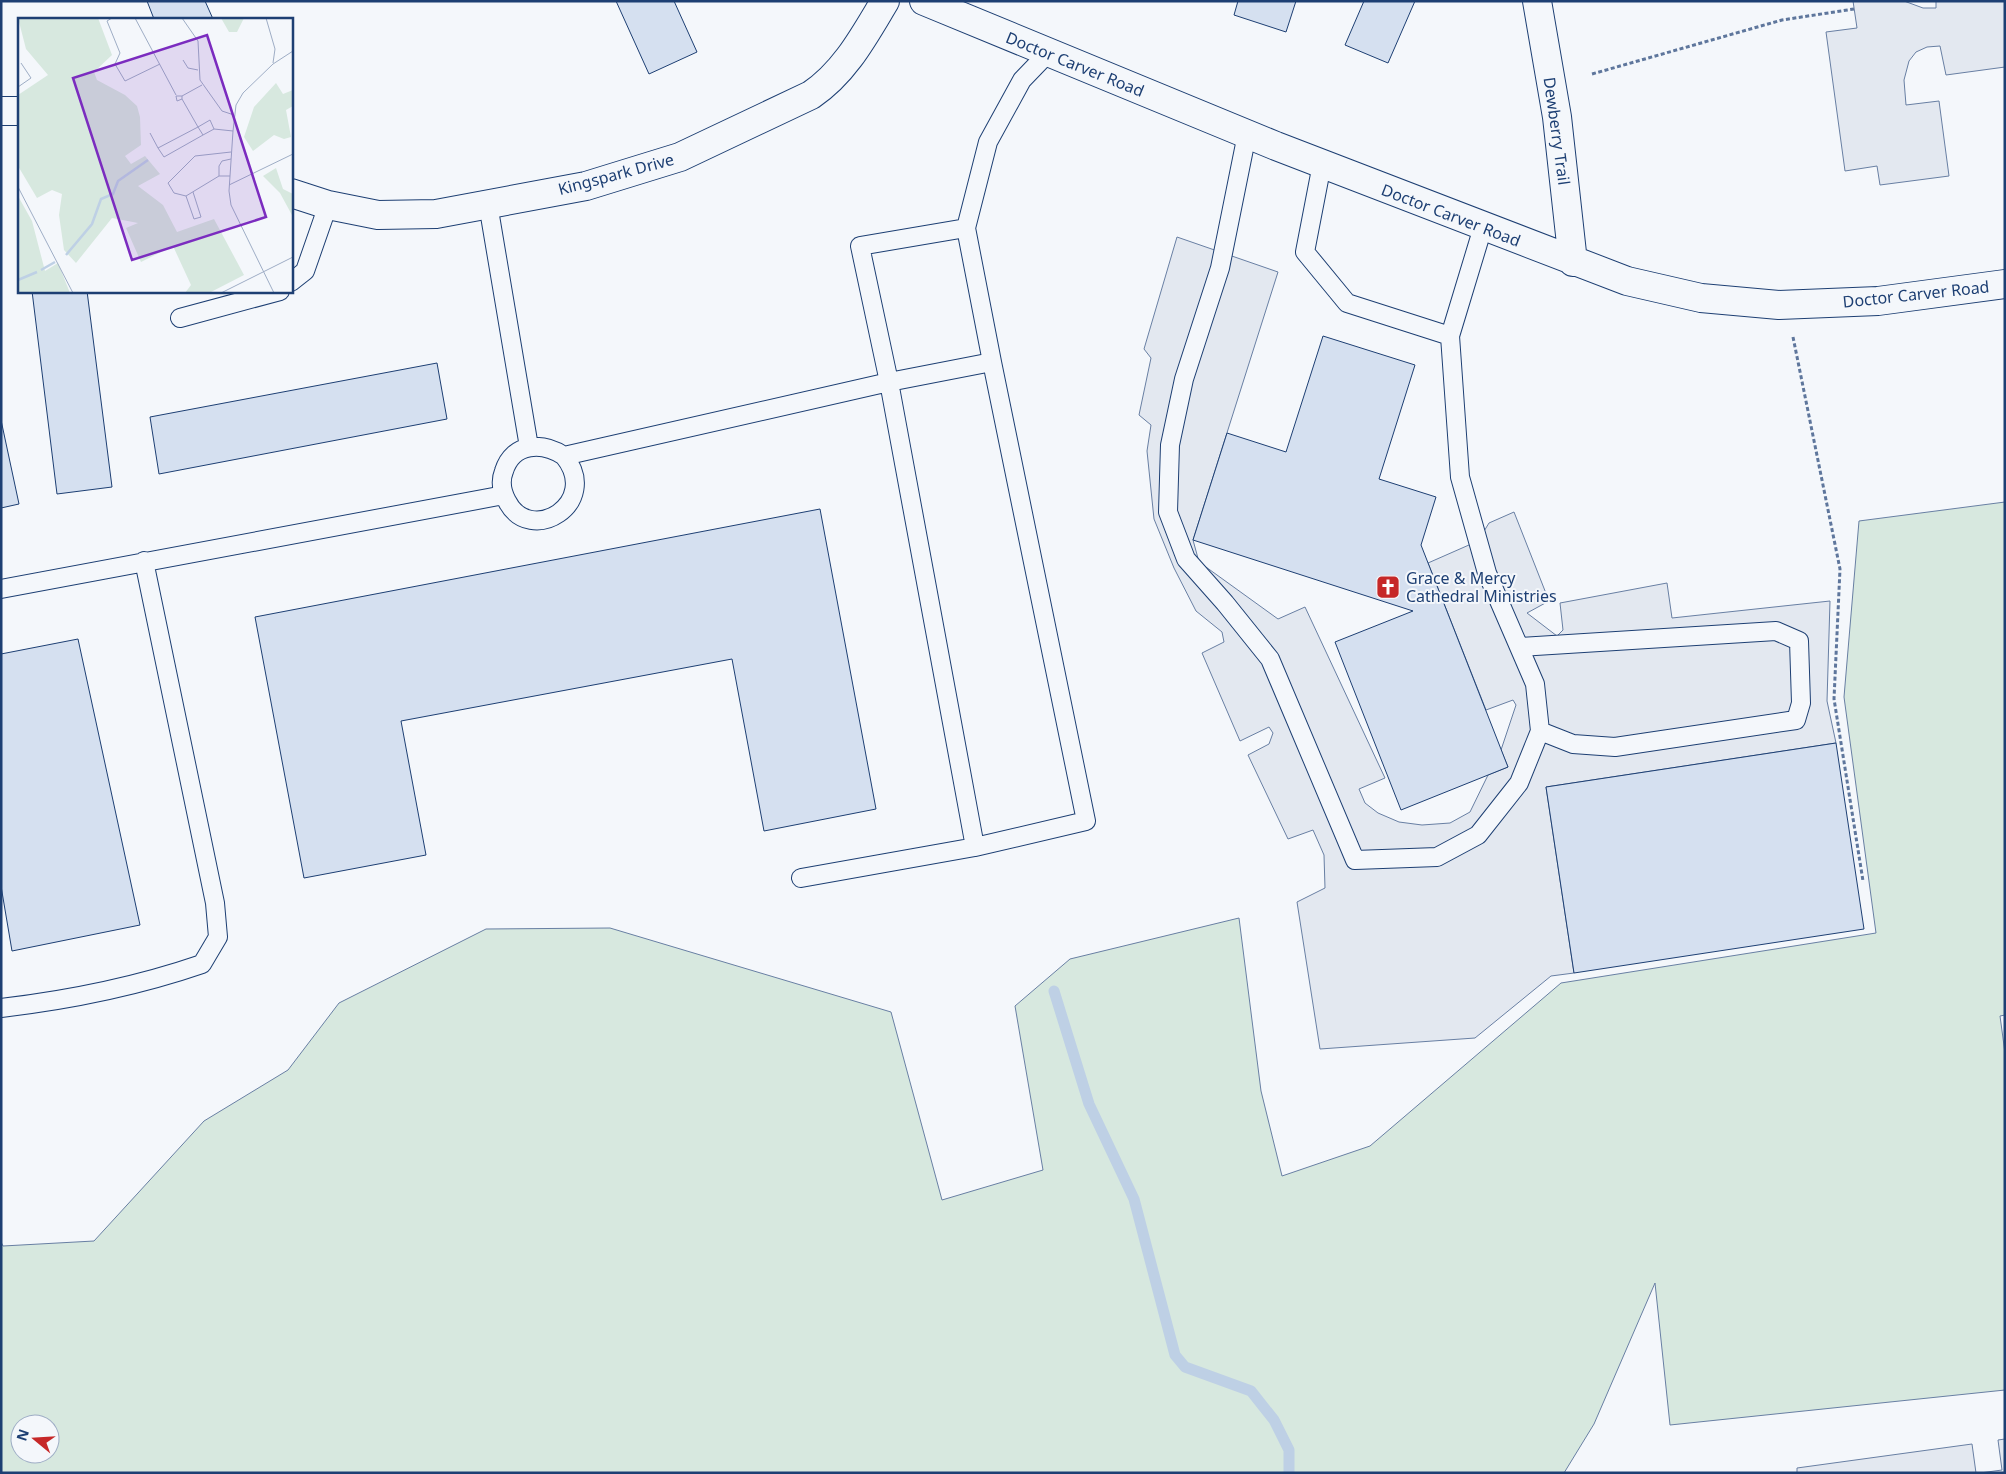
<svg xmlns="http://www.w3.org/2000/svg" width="2006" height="1474" font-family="'Noto Sans',sans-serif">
	<rect width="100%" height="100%" fill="#f4f7fb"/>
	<path fill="#d7e8df" stroke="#687fa3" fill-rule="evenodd" d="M 2005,502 L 2005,1015 L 2000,1016 L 2005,1053 L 2005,1390 L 1670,1425 L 1655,1283 L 1594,1424 L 1564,1473 L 1,1473 L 1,1242 L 3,1246 L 94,1241 L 204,1121 L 288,1070 L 339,1003 L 486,929 L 610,928 L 891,1012 L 942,1200 L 1043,1170 L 1015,1006 L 1070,959 L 1239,918 L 1261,1091 L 1282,1176 L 1370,1146 L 1561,983 L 1876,933 L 1844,697 L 1859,521 ZM 20,1424 L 50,1424 L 50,1454 L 20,1454 Z"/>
	<path fill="#e3e8f0" stroke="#687fa3" d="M 1853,1 L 1904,1 L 1923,8 L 1936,8 L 1936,1 L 2005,1 L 2005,67 L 1946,75 L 1940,46 L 1927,47 L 1916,52 L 1909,61 L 1904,80 L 1906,105 L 1939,101 L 1949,176 L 1880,185 L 1877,166 L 1845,171 L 1826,32 L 1857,28 Z
		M 1177,237 L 1278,272 L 1193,540 L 1199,562 L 1278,619 L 1305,607 L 1385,778 L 1359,789 L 1365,803 L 1378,813 L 1399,822 L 1422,825 L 1450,823 L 1470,812 L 1488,775 L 1508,767 L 1501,750 L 1516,705 L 1513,700 L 1486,710 L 1428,563 L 1478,541 L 1489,523 L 1514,512 L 1549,601 L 1527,613 L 1557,636 L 1563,630 L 1560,603 L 1667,583 L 1672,618 L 1830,601 L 1827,701 L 1836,743 L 1546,787 L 1574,973 L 1551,976 L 1475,1038 L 1320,1049 L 1297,902 L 1325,888 L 1324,855 L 1313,830 L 1288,839 L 1248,755 L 1269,744 L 1273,733 L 1269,727 L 1240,741 L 1202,653 L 1224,642 L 1222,632 L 1196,611 L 1174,568 L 1154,519 L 1147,451 L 1151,425 L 1139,415 L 1151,358 L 1144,349 Z
		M 2005,1439 L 2005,1473 L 1980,1473 L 2002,1470 L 1998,1440 Z
		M 1972,1444 L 1976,1473 L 1797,1473 L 1797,1468 Z"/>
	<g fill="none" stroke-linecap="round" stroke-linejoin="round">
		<path stroke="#bed0e5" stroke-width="11" d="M 1054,991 L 1089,1104 L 1134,1199 L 1175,1355 L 1185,1367 L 1251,1391 L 1274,1420 L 1289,1450 L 1289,1473"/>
	</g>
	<path fill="#d5e0f0" stroke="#1d3f73" d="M 147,1 L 205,1 L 213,19 L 154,19 Z
		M 616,1 L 674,1 L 697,52 L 649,74 Z
		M 1238,1 L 1296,1 L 1286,32 L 1234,15 Z
		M 1364,1 L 1415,1 L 1388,63 L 1345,45 Z
		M 32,291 L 87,291 L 112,487 L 57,494 Z
		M 1323,336 L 1415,365 L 1379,479 L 1436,497 L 1421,545 L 1508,767 L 1401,810 L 1335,642 L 1413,611 L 1193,540 L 1227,433 L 1286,452 Z
		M 437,363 L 447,419 L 159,474 L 150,417 Z
		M 1,420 L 19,504 L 1,508 Z
		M 820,509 L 876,809 L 764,831 L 732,659 L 401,721 L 426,855 L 304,878 L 255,617 Z
		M 78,639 L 140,925 L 12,951 L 1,886 L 1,654 Z
		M 1836,743 L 1864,929 L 1574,973 L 1546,787 Z"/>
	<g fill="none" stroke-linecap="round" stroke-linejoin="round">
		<g stroke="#1d3f73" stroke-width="20">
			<path id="service" d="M 1247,134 L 1220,268 L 1184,379 L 1170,445 L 1168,512 L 1186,559 L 1225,603 L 1270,659 L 1355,860 L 1437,857 L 1478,835 L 1519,783 L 1540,731 L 1535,684 L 1487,573 L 1460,477 L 1450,336
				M 1322,164 L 1305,252 L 1347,303 L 1450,336 L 1483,227
				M 488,204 L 529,447
				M 966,228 L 988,142 L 1022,80 L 1048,53
				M 291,282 L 305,271 L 328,205
				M 180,318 L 280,291
				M 564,456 C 602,503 530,547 507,501 C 502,492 500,481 504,471 C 513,442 543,442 564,456 L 889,382 L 992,362 L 966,228 L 860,246 L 889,382 L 975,847 L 801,878
				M 1,589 L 504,495
				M 1519,647 L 1776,631 L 1799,641 L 1801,703 L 1796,720 L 1615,747 L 1573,744 L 1540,731
				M 975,847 L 1086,821 L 992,362
				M 1,1008 C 69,1000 138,986 202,964 L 218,937 L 215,903 L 144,561"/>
		</g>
		<g stroke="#1d3f73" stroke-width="30">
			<path id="minor" d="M 924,1 L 1276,146 L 1627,281 L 1701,298 L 1779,305 L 1878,301 L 2005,284
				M 1537,1 L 1557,117 L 1573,262
				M 1,111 L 19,111
				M 291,193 L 328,205 L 378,215 L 436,214 L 586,186 L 680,157 L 811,95 C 845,72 864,36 885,1"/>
		</g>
		<path stroke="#5e769c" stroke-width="3" stroke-dasharray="4 2.5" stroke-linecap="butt" d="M 1592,74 L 1782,20 L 1854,9
			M 1793,337 L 1840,569 L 1834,699 L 1863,881"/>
		<use href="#service" stroke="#f4f7fb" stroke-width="18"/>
		<use href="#minor" stroke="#f4f7fb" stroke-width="28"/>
	</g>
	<defs>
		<g id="church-square" transform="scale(1.25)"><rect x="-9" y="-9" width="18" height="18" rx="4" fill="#c62828" stroke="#f4f7fb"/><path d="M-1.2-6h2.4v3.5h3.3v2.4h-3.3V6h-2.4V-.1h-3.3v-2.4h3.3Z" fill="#fff"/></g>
	</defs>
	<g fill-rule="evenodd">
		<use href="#church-square" x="1388" y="587"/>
	</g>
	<g text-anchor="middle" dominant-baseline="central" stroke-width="4" stroke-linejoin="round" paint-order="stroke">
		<g font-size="16" fill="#1d3f73" stroke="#f4f7fb">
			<text transform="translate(1075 64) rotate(22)">Doctor Carver Road</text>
			<text transform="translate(1557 131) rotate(82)">Dewberry Trail</text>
			<text transform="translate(616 174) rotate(-15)">Kingspark Drive</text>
			<text transform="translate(1451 215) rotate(21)">Doctor Carver Road</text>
			<text transform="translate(1916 294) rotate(-6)">Doctor Carver Road</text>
		</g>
		<g font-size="16" fill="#1d3f73" stroke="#f4f7fb" text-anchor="start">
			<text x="1406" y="578">Grace &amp; Mercy<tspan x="1406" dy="18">Cathedral Ministries</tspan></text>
		</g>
	</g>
	<g transform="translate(18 18)">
		<rect width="275" height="275" fill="#f4f7fb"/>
		<path d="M 0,0 L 80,0 L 94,37 L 76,54 L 79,62 L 107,77 L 119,88 L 122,99 L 123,127 L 107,138 L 113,146 L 127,138 L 142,156 L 120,168 L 145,187 L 159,214 L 196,201 L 226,257 L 191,275 L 167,275 L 173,267 L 155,228 L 123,244 L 108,210 L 120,205 L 94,200 L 58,245 L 46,232 L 41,197 L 44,176 L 34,172 L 19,180 L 0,148 L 0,77 L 30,57 L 8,31 ZM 203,0 L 226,0 L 219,14 L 211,14 ZM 258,65 L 265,76 L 275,72 L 275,88 L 268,92 L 273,119 L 266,121 L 256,117 L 235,133 L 226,119 L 236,89 ZM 258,150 L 265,171 L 275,176 L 275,199 L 262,175 L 245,158 ZM 0,178 L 14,203 L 27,253 L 40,245 L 52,275 L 0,275 Z" fill="#d7e8df"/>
		<path fill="none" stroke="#bed0e5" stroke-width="2.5" d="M 48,237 L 74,206 L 83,181 L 95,176 L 100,163 L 130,142M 23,252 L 37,244M 0,262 L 19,254"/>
		<path fill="none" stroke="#9eadc5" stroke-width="1" d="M 94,0 L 89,3 L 102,35 L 97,46 L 107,63 L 142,46M 117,0 L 158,77M 164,0 L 180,23 L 182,62 L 204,93 L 216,97M 248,0 L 257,31 L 255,45M 165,42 L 170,50 L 180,52M 0,69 L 13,60 L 3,45M 164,78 L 184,67M 196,111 L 215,113M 132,115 L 140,130 L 180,109 L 192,102 L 196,111 L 185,117 L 180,109 L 164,81 L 164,78 L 158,78 L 159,83 L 164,81M 140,130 L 146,139 L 185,117M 201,158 L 168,178 L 156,175 L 150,165 L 177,138 L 213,134M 212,158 L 201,158 L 201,148 L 204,143 L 213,141M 211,167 L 275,136M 0,169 L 55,275M 168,178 L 176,201 L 183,199 L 175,174M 203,275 L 275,239M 256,275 L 213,187 L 211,173 L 215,113 L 218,87 L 225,75 L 255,46 L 275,33"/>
		<path fill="#7b2cbf" fill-opacity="0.15" stroke="#7b2cbf" stroke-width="2.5" d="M 189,17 L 248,199 L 114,242 L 55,60 Z"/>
		<rect width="275" height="275" fill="none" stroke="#1d3f73" stroke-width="2.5"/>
	</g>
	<rect width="2006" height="1474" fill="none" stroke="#1d3f73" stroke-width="5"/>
	<g transform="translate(35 1439) rotate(288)"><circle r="24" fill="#f4f7fb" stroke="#9eadc5"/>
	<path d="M0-4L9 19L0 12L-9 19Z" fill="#c62828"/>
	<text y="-8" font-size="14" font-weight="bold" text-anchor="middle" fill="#1d3f73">N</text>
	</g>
</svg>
